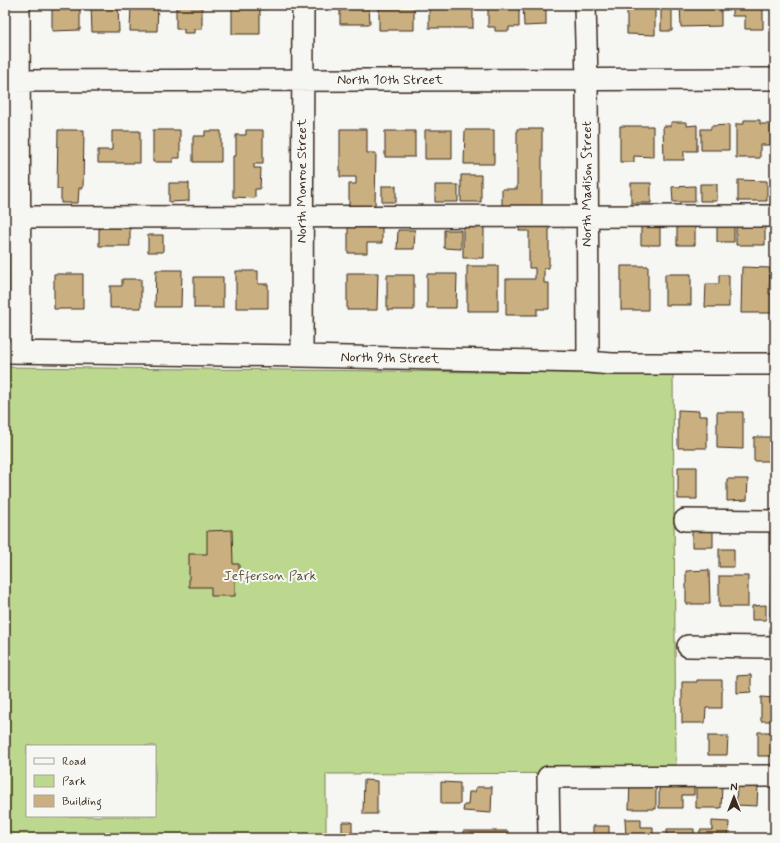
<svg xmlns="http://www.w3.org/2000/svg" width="780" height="843" font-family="Mynerve,sans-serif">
	<rect width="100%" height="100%" fill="#f6f6f2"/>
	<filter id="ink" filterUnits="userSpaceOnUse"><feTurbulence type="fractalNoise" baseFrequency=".025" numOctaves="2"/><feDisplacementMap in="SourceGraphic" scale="8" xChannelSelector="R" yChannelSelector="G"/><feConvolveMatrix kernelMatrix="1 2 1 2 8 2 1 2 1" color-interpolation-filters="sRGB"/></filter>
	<g filter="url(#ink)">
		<path fill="#bcd78e" stroke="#7c8056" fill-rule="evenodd" d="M 5,367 L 673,374 L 676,773 L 326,774 L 326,838 L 5,838 ZM 27,746 L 155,746 L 155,816 L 27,816 Z"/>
		<path fill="#cab080" stroke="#3b2a1e" d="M 52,5 L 80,5 L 80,30 L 52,31 Z
			M 91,5 L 118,5 L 119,32 L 92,32 Z
			M 131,5 L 158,5 L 157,31 L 130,31 Z
			M 176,5 L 202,5 L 202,29 L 194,29 L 194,33 L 184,33 L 184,29 L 176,29 Z
			M 244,5 L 266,5 L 266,9 L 260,9 L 260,34 L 232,34 L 232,6 L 244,6 Z
			M 340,5 L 369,5 L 370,24 L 340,24 Z
			M 379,5 L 414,5 L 414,30 L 379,30 Z
			M 429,5 L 473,5 L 473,28 L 429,28 Z
			M 488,5 L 519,5 L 519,27 L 509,27 L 509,31 L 495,31 L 495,27 L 488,27 Z
			M 523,5 L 546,5 L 546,25 L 524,26 Z
			M 627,5 L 655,6 L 655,35 L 627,34 Z
			M 680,5 L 721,5 L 721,26 L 681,27 Z
			M 732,5 L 763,5 L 763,29 L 745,29 L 745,16 L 732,16 Z
			M 661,8 L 672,8 L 672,31 L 661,31 Z
			M 744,120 L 760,120 L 760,124 L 772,124 L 772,145 L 760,145 L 760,158 L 736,158 L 736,124 L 744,124 Z
			M 671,122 L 687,122 L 687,126 L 697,125 L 697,151 L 684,151 L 684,160 L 664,160 L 663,126 L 671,126 Z
			M 729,125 L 729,150 L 701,150 L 701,129 L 711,129 L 711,126 Z
			M 620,126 L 653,126 L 653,157 L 634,156 L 634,162 L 620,162 Z
			M 340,129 L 367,129 L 367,153 L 376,153 L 375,206 L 349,206 L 349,184 L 356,184 L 356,177 L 340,177 Z
			M 517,129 L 542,129 L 542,208 L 502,208 L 502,189 L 517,189 Z
			M 58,130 L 84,130 L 83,188 L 79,188 L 78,203 L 61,203 L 61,189 L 57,189 Z
			M 153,130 L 180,130 L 180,158 L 173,158 L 173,162 L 153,162 Z
			M 246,130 L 263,130 L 263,164 L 254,164 L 254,168 L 261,168 L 260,189 L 255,189 L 255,198 L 233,197 L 233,156 L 236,156 L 236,135 L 246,135 Z
			M 425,130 L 452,130 L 452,159 L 425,159 Z
			M 465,130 L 494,130 L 494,164 L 464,164 Z
			M 112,131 L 140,131 L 140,163 L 98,163 L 98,150 L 112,150 Z
			M 205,131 L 221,131 L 221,162 L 193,162 L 193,136 L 205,136 Z
			M 385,131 L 415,131 L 415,157 L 385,157 Z
			M 461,175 L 481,175 L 481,202 L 461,202 Z
			M 738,180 L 767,181 L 767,201 L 738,201 Z
			M 169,183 L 189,183 L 189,201 L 169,202 Z
			M 631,183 L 651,183 L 651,203 L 631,203 Z
			M 700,184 L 717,184 L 717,201 L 700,201 Z
			M 435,185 L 458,185 L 458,202 L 435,202 Z
			M 382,186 L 396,186 L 396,202 L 382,202 Z
			M 695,186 L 695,202 L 673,202 L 672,187 Z
			M 348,223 L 382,223 L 382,243 L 367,243 L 367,253 L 348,253 Z
			M 519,223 L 549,223 L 549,268 L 544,268 L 544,283 L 549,283 L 549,309 L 537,309 L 537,315 L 506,315 L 506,279 L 535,279 L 535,268 L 529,268 L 529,231 L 519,231 Z
			M 736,223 L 765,223 L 765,245 L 736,245 Z
			M 463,224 L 484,224 L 484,258 L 463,258 Z
			M 677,225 L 695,225 L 695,245 L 677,245 Z
			M 717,225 L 734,225 L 734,242 L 717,242 Z
			M 641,227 L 660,227 L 660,245 L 641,245 Z
			M 99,228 L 130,228 L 130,246 L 99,246 Z
			M 398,230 L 415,230 L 414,249 L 397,249 Z
			M 444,230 L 461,230 L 461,249 L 444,248 Z
			M 148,235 L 163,235 L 163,252 L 148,252 Z
			M 467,266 L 498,266 L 498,311 L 467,311 Z
			M 621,266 L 648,266 L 648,310 L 621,310 Z
			M 742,267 L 770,268 L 769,294 L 774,294 L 774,313 L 741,313 Z
			M 156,270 L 182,270 L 181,307 L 155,307 Z
			M 236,271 L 258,271 L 258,284 L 268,284 L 268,308 L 236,308 Z
			M 347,273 L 378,273 L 377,310 L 347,310 Z
			M 54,274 L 83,274 L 83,309 L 54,309 Z
			M 427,274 L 457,274 L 456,308 L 427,308 Z
			M 665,274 L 691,274 L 691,305 L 665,305 Z
			M 387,275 L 414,275 L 414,310 L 387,310 Z
			M 719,275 L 729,275 L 729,307 L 705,307 L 706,284 L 719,284 Z
			M 194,277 L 223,277 L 223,308 L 194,308 Z
			M 122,279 L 141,279 L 141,308 L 110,308 L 110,286 L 122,286 Z
			M 678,410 L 699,411 L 699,416 L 707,416 L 707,448 L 678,448 Z
			M 717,412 L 743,412 L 743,449 L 717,448 Z
			M 754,437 L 775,437 L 775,461 L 754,461 Z
			M 678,467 L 697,467 L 697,499 L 678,499 Z
			M 727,479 L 748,479 L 747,500 L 727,501 Z
			M 769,527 L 775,527 L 775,552 L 769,552 Z
			M 692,529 L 713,529 L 713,547 L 692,547 Z
			M 232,530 L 233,564 L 239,564 L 239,576 L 235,577 L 235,596 L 211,596 L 211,587 L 189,587 L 189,554 L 207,554 L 207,531 Z
			M 719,549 L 734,549 L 734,567 L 719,567 Z
			M 709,570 L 710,604 L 686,604 L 686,571 Z
			M 771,575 L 775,575 L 775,616 L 770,616 Z
			M 719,576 L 748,576 L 748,607 L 719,607 Z
			M 766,605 L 766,620 L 752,620 L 752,606 Z
			M 751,675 L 751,692 L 737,693 L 737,676 Z
			M 697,680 L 722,680 L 722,708 L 706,708 L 705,723 L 682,723 L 682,682 L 697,682 Z
			M 761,697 L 775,698 L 775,721 L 761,721 Z
			M 758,732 L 775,732 L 775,756 L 758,756 Z
			M 708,736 L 728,736 L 727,755 L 708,755 Z
			M 364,780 L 377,781 L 377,814 L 363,814 Z
			M 630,781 L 656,781 L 656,809 L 629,809 Z
			M 441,782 L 460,783 L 460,804 L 441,804 Z
			M 659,782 L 694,782 L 694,795 L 682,795 L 682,808 L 659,808 Z
			M 696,785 L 722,785 L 721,808 L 696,808 Z
			M 737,785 L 758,785 L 757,806 L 736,805 Z
			M 476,787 L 492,787 L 491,813 L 463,811 L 464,805 L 468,805 L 469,792 L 475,792 Z
			M 772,787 L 775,787 L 775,825 L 772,825 Z
			M 625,819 L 641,819 L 641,827 L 653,827 L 653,838 L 626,838 Z
			M 712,821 L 729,822 L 728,838 L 699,838 L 700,830 L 712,830 Z
			M 342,822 L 352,822 L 352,836 L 370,836 L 370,838 L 342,838 Z
			M 593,826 L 609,826 L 609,838 L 593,838 Z
			M 667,829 L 694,829 L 694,838 L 667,838 Z
			M 463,831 L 508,831 L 508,838 L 463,838 Z
			M 423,833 L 439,833 L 439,838 L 423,838 Z
			M 382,834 L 411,834 L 411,838 L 382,838 Z"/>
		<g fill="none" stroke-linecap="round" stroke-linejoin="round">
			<g stroke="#3b2a1e" stroke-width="24">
				<path id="minor" d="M 19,5 L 20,352
					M 585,5 L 587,79 L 588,362
					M 5,81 L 775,79
					M 5,217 L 775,216
					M 5,352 L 302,356 L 588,362 L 612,364 L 775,364
					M 302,356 L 303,5
					M 685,520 L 775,521
					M 688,646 L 775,647
					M 549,838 L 548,777 L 775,776"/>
			</g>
			<use href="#minor" stroke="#f6f6f2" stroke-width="21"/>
		</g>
	</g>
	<g text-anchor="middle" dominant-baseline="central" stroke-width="4" stroke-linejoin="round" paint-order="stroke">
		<g font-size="14" fill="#3b2a1e" stroke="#f6f6f2">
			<text x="390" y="80">North 10th Street</text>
			<text transform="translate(302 181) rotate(-90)">North Monroe Street</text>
			<text transform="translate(587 184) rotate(-90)">North Madison Street</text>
			<text transform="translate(390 358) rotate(1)">North 9th Street</text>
		</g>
		<g font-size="14" fill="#5b553a" stroke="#f6f6f2">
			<text x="270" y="576">Jefferson Park</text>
		</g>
	</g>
	<rect width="780" height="843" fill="none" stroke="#f6f6f2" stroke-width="20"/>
	<rect x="10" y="10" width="760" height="823" fill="none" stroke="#3b2a1e" stroke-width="1.5" filter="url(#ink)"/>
	<rect x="26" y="745" width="130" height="72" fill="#f6f6f2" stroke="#aba49d"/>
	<rect x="34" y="758" width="20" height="6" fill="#f6f6f2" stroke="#aba49d"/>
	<text x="62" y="765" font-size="12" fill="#3b2a1e">Road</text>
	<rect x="34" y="775" width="20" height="12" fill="#bcd78e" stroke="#aba49d"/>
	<text x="62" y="785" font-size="12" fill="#3b2a1e">Park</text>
	<rect x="34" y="795" width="20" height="12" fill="#cab080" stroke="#aba49d"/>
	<text x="62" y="805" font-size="12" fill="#3b2a1e">Building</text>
	<g transform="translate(734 797)" stroke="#f6f6f2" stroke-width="3" paint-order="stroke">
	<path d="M0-3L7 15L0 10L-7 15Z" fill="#3b2a1e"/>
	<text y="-6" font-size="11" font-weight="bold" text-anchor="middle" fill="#3b2a1e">N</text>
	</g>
</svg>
